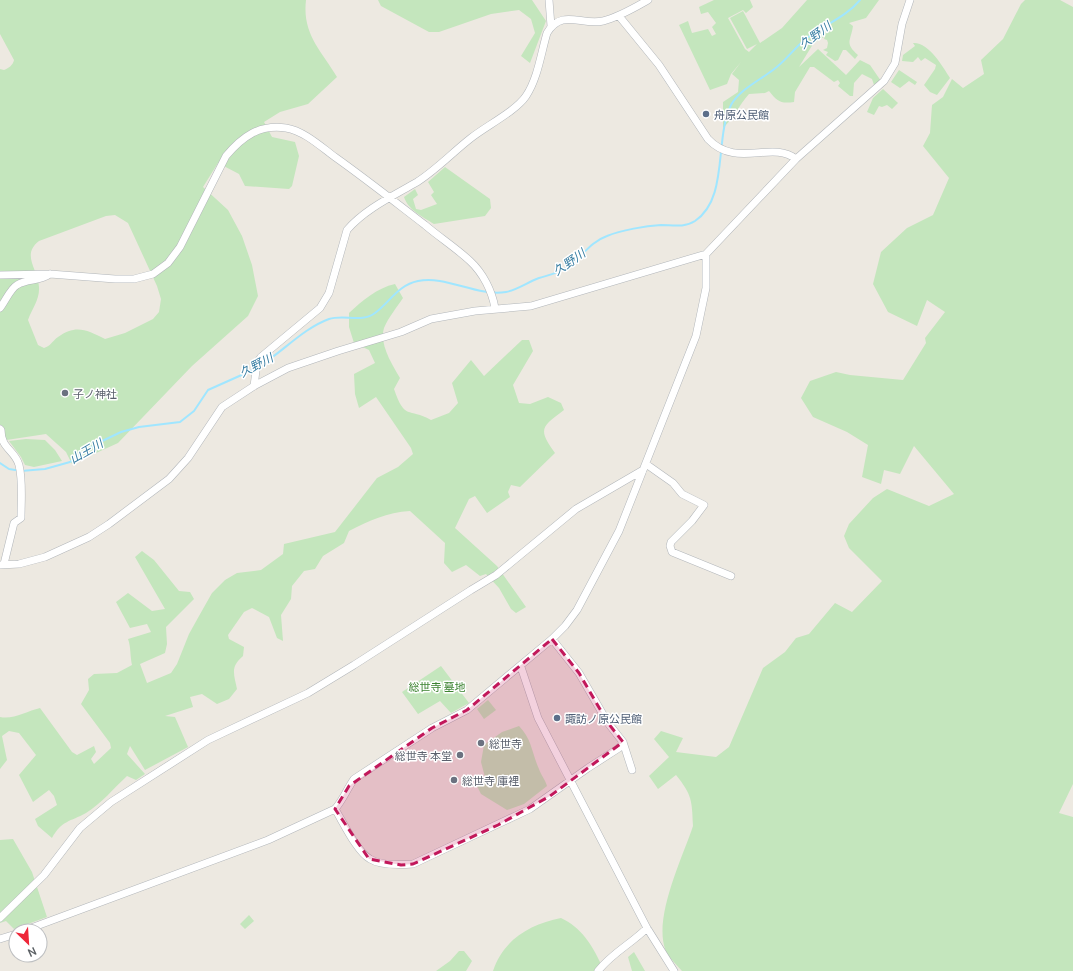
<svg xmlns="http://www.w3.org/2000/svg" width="1073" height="971" font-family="Manrope,'Noto Sans JP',sans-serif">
	<rect width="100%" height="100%" fill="#ede9e1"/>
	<path fill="#c4e6bd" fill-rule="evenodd" d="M 0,0 L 306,0 C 302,34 321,50 337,77 L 308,104 L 280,112 L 264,122 L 272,137 L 295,142 L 299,156 L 292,186 L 289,189 L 245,186 L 239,174 L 218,163 L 203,187 L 228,210 L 242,236 L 252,265 L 258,296 L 248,316 L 192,366 L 118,443 L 72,464 L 66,452 L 46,434 L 0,441 L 0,69 L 4,70 C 9,68 13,65 14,60 L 0,34 ZM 115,215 L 128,223 L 157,286 L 161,299 L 159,312 L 153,319 L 125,333 L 105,339 C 87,330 76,324 58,337 C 52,341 51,346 44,348 L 38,345 L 28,320 C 32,309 40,299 39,287 C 38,269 21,255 39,241 L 106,216 Z
		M 378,0 L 532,0 L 546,21 L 530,63 L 521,56 L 535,33 L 531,19 L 519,10 L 491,14 L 439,32 L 429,32 L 381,6 Z
		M 714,0 L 750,0 L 753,7 L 746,13 L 743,10 L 728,18 L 745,49 L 749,52 L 757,44 L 747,49 L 730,18 L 743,11 L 760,43 L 782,28 L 807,0 L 879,0 L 866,18 L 849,23 L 853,26 C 851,41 844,43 858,55 L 855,59 L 846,50 L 843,50 L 838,60 L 835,61 L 826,55 L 828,52 L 823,50 L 827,48 L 828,43 L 827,40 L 824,39 L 825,36 L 813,44 L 799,67 L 818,49 L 846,75 L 860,60 L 870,65 L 881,81 L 874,85 L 872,79 L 862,74 L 854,83 L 853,96 L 850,96 L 838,86 L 840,83 L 838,80 L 834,82 L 814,67 L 810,67 L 795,92 L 794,102 C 780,104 777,101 769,91 L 765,93 L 749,94 C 739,105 734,118 723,128 L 723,102 L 738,92 L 739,80 L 732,74 L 741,62 L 731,74 L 727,84 L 710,90 L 679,25 L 688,21 L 692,33 L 708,29 L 712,36 L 716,34 L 712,27 L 716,23 L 708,12 L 701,14 L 699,7 Z
		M 1025,0 L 1060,0 L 1073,7 L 1073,784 L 1059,813 L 1073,817 L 1073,971 L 682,971 C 677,965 668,957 665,949 C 654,916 682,859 693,826 C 692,800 692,795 676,775 L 658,789 L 649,776 L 669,757 L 654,739 L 661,731 L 683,738 L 676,752 L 716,757 L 729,747 L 763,668 L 785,652 L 796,638 L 809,634 L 835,603 L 852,612 L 882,581 L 849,548 L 844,536 L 849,524 L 873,498 L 887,489 L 929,506 L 954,494 L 914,446 L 900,474 L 884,470 L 881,484 L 862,477 L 868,445 L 847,432 L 813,417 L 801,398 L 810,381 L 836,372 L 850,375 L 903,380 L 926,343 L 925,338 L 945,312 L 927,300 L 917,326 L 888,312 L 873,284 L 881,252 L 907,228 L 933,215 L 949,178 L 923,146 L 930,133 L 932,105 L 943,97 L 952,79 L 963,88 L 984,74 L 981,60 L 1003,39 L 1021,4 Z
		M 913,43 C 929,42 943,67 950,78 L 937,95 L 930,92 L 924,85 L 935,69 L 936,65 L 925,58 L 921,61 L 918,57 L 913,62 L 902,61 L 903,55 L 915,46 Z
		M 899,70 L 917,82 L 915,85 L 909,81 L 900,88 L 891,82 Z
		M 883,89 L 898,103 L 892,109 L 887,105 L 882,107 L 879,106 L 874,115 L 867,112 L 873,98 Z
		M 445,167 L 490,199 L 491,208 L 485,216 L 434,224 C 423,217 408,210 404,197 L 415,189 L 418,195 L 413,199 L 416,209 L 421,210 L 437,204 L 431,195 L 434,192 L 428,182 Z
		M 395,284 L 403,298 C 397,307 388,318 384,328 C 379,344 392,364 400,378 L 394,389 C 405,421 408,407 431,420 L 449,413 L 458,403 L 452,383 L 471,360 L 484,376 L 522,340 L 529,340 L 533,351 L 513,385 L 519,403 L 530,404 L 548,397 L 561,403 L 564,410 C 542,427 537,428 555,453 L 520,487 L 511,485 L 508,492 L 510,497 L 487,513 L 475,496 L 469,499 L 455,528 L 497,566 L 526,607 L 516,613 L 511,609 L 499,588 L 486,574 L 480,576 L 466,565 L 452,572 L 444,563 L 445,543 L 410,511 C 387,512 369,521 349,531 L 344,543 L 323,556 L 315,569 L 304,571 L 292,586 L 291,599 L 281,615 L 283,641 L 277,638 L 269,617 L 252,608 L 244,612 L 228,635 L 229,639 L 244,647 L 243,656 C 230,667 234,674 237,689 L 229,699 L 217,704 L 202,694 L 190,697 L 193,707 L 165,716 L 175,717 L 188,747 L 145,770 L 130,746 L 127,754 L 145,774 L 136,780 L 127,776 C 114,788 101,804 86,813 C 70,822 62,820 52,838 L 38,826 L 35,819 L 57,805 L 54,796 L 49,790 L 33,802 L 19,775 L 36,755 L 19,733 L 9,731 L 2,736 L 7,760 L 0,769 L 0,717 C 13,720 27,711 40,708 L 72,752 L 77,755 L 94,746 L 96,752 L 91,759 L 94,764 L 111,748 L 110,743 L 81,704 L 89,690 L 88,679 L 94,674 L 117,673 L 132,665 C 130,656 131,647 128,639 L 151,632 L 147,624 L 130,628 L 116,602 L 128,593 L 152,611 L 165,609 L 135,557 L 142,551 L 154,560 L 179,591 L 190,592 L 194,599 L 166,627 L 167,644 L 165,653 L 140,664 L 147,683 L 171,673 L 177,664 L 189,634 L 199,616 L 212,593 L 225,580 L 237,573 L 261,570 L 283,554 L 284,544 L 335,532 L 377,478 L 398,467 L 413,454 L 411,448 L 376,397 L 359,408 L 355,394 L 354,374 L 375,363 L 369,350 L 354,343 L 349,327 L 349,313 C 363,300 377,288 395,284 Z
		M 26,439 L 45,440 L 55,450 L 62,461 L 34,467 L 25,465 L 21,457 L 9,441 Z
		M 441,666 L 469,703 L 451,713 L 440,701 L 418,714 L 402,692 Z
		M 488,700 L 496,710 L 484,719 L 477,709 Z
		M 519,726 C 532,739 532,754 539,769 C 541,775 545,779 547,786 L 524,804 L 507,810 L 481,794 L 477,786 L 486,781 L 481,762 L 484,745 L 502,732 Z
		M 13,839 L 32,872 L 47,917 L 14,929 L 6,921 L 0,923 L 0,840 Z
		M 249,915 L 254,921 L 245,929 L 240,924 Z
		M 561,918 C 582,928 592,945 601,964 L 596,971 L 493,971 C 503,940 530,924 561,918 Z
		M 459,951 L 464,951 L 472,961 L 466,971 L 436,971 L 450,961 Z
		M 634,952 L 645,971 L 632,971 L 628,957 Z"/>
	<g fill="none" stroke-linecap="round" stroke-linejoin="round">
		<path stroke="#a0e6ff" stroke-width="2" d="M 258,367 C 283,352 302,329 329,319 C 344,314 362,323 375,313 C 390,302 398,285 418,281 C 446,275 477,297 506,292 C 517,290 528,282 539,278 C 549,275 559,273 568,267 C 582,257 590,242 607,236 C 621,230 646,226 661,225 C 672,225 684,228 695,221 C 729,198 714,140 731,105 C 739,90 760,80 773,70 C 786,61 794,48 807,38 C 824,25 846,17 860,0
			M 0,463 L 9,469 L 21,471 L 45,469 L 70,462 L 96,444 L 121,432 L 139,427 L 180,422 L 194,411 L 208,390 L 255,369"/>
		<g stroke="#b2b6ba" stroke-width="8">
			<path id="minor" d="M 549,0 L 551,26
				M 619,16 L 659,65 L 708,139 C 736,169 772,140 796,159
				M 0,275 L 50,274 L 115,279 L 134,279 L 153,274 L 168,263 L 180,247 L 226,156 C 242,137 259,124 286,128 C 304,131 320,146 335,157 C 366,179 395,202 425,225 C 439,237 456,248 470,261 C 483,273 492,291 495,308
				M 0,308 C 5,302 10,289 17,285 C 28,278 39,282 50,274
				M 254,386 L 257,363 L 261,357 L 320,308 L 329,293 L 347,230 C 365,209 393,196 417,182 C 436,170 453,152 471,138 C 486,126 516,111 526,96 C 538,78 541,53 547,33 C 562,8 581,26 603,21 C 619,17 634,8 648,0
				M 0,429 L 1,430 C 1,449 15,450 19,465 C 23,481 21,501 21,518 L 14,523 L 4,564
				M 646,464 L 673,483 L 682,494 L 704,505 L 692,521 L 671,542 L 670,546 L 672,552 L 731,576
				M 0,565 L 19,564 L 45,557 L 89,537 L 109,524 L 169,479 L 188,458 L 222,407 L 254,386 L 288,368 L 338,351 L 401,332 L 431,319 L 475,311 L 531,306 L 706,254 L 796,159 L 884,81 L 895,63 L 902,24 L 910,0
				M 552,639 L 579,673 L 608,723 L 623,742 L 632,770
				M 521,667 L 538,718 L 647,928 L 674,971
				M 335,809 C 343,822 357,852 370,859 C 381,866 400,865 413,864 L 530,809 L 588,768 L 619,748 L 623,742
				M 0,918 L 44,875 L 80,828 L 111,802 L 208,740 L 308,693 L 354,665 L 471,590 L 496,575 L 576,509 L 643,470
				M 23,931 L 268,840 L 335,809 C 343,800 347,789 354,779 L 432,728 L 467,710 L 552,639 L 565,626 L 577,610 L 619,531 L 696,336 L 706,288 L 706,254
				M 0,939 L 16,934
				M 598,971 C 612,953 631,944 647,928"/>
		</g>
		<use href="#minor" stroke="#fff" stroke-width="7"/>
	</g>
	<path fill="#c2185b" fill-opacity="0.2" stroke="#c2185b" stroke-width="3" stroke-dasharray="8 5" stroke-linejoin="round" d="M 552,639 L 579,673 L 608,723 L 623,742 L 550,796 L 498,825 L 413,864 L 401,865 L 369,859 L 335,809 L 349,786 L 432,728 L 467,710 Z"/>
	<g fill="#5c6f8a" stroke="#fff" stroke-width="1.5">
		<circle cx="706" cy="114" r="4"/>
		<circle cx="557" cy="718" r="4"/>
	</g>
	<g fill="#6b7280" stroke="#fff" stroke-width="1.5">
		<circle cx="65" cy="393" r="4"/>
		<circle cx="481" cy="743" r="4"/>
		<circle cx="460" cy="755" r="4"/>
		<circle cx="454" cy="780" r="4"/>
	</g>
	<g text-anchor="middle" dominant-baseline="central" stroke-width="3" stroke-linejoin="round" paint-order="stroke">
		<g font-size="11" fill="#4e5e75" stroke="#fff" text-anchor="start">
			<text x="714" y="114">舟原公民館</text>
			<text x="565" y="718">諏訪ノ原公民館</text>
		</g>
		<g font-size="11" fill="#5b616d" stroke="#fff" text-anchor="start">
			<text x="73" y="393">子ノ神社</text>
			<text x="489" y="743">総世寺</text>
			<text x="452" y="755" text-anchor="end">総世寺 本堂</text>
			<text x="462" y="780">総世寺 庫裡</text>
		</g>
		<g font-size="11" fill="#3c8331" stroke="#fff">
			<text x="437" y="686">総世寺 墓地</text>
		</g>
		<g font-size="12" font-style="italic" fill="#367da2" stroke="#fff">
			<text transform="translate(815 35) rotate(-36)">久野川</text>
			<text transform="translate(569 262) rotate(-35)">久野川</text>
			<text transform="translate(256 365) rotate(-28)">久野川</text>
			<text transform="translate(86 451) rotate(-30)">山王川</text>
		</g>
	</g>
	<g transform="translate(28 943) rotate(155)"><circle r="19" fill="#ffffff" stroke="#bdbfc1"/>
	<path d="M0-3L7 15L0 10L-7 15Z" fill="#ee2739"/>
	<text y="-6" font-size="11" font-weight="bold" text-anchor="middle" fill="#5a5f63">N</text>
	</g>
</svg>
